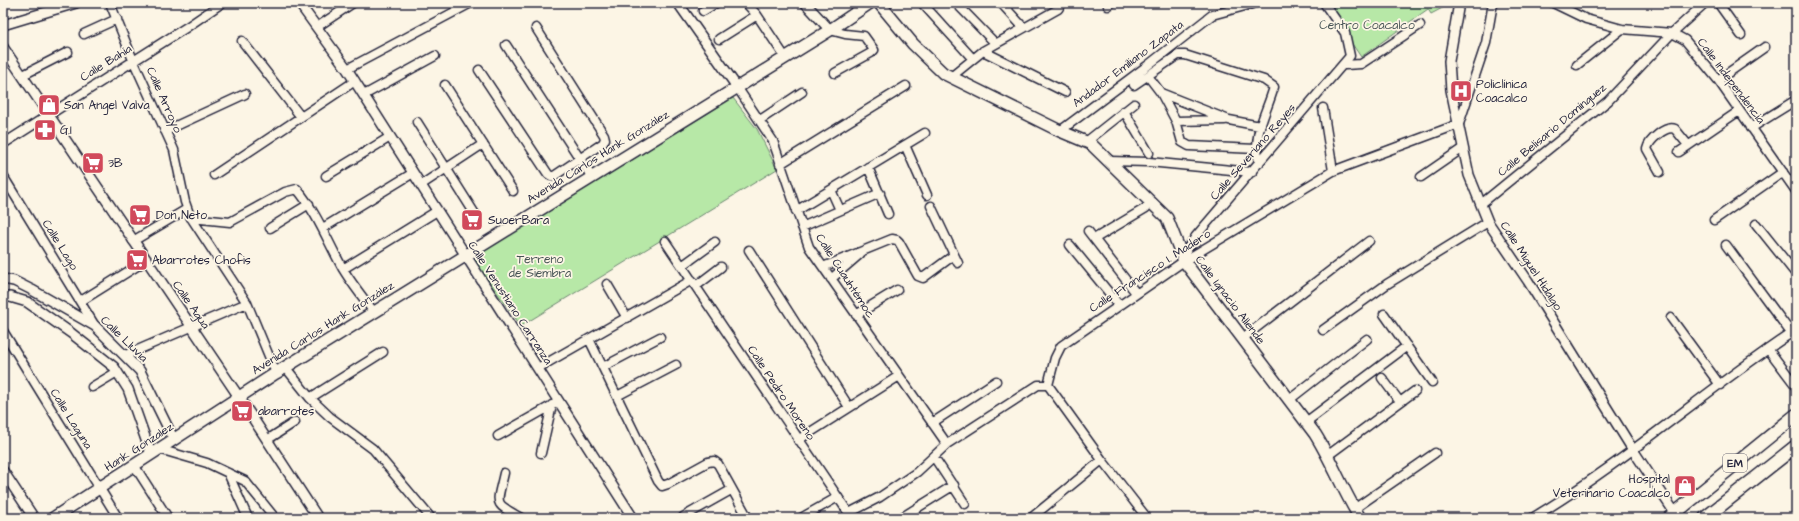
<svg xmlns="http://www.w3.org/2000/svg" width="1799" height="521" font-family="'Architects Daughter',sans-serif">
	<rect width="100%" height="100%" fill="#fcf5e5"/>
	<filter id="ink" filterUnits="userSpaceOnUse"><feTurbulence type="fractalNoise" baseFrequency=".025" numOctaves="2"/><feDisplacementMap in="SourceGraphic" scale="8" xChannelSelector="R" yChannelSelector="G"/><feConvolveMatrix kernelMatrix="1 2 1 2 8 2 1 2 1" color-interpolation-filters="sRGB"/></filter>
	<g filter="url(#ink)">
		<path fill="#b7e8a7" stroke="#6c8571" d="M 1324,3 L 1452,3 L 1431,14 L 1428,9 L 1361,57 Z
			M 733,98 L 757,129 L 777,169 L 521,326 L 472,258 Z"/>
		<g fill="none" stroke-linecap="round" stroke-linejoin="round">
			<g stroke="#22223b" stroke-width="11">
				<path id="minor" d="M 110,3 L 133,60 L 174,150 L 185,202 L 190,216 L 247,303 L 276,373
					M 746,3 L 757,15 L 785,57
					M 922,3 L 973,59
					M 956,3 L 995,43
					M 1001,3 L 1023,27
					M 1553,3 L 1586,19 L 1622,29 L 1672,33 L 1685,40 L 1718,80 L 1796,191
					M 1718,3 L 1741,35
					M 1108,6 L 1111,3
					M 703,11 L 716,3
					M 317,27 L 353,3
					M 830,30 L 845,34 L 864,36 L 874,50 L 871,53 L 835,73
					M 84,34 L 117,19
					M 719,39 L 757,15
					M 242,41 L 301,117
					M 506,45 L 591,176
					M 983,51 L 1065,92
					M 1345,65 L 1361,64 L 1420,25
					M 1577,65 L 1622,29
					M 347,69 L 471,3
					M 479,70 L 548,174 L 551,176 L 554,176 L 603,143 L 605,139 L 604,135 L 536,28
					M 23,75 L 68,52
					M 1148,76 L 1161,93 L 1229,120 L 1260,126
					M 951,77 L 983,51 L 1058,9 L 1062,3
					M 1718,80 L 1765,47
					M 445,85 L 513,191
					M 1134,85 L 1178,55 L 1185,55 L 1264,80 L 1274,87 C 1266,115 1252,133 1259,163
					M 737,87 L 773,141 L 809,247 L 947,444
					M 1161,93 L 1176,121 L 1182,142 L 1189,146 L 1256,149
					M 364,95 L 435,56
					M 1323,108 L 1333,171
					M 1124,111 L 1149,153
					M 760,120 L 802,92
					M 1176,121 L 1225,120
					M 417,122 L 475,214
					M 1751,128 L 1796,100
					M 165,131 L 245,94
					M 1060,131 L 1147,66 L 1212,15 L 1256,3
					M 1086,142 L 1134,104
					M 3,144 L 187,27 L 222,3
					M 905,145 L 927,195
					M 1679,152 L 1739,111
					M 1109,161 L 1149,162 L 1252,172
					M 780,164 L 906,86
					M 868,167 L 888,214
					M 1660,172 L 1647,149 C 1649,140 1666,125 1675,129 L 1688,145
					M 214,175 L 355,81
					M 3,176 L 95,326
					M 326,176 L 390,137
					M 1421,177 L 1463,148
					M 421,185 L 483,144
					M 831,190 L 840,210
					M 1481,204 L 1608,101 L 1672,33 L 1705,3
					M 931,206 L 958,263
					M 796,211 L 925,133
					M 191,218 L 230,222 L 285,192 L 297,189 C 317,213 328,242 343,269 C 352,284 363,298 374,312
					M 1714,220 L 1783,172
					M 1756,224 L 1796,274
					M 802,227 L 880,193
					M 270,228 L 309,204
					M 323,228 L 413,173
					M 1088,231 L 1136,293
					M 1094,239 L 1146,208
					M 133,241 L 187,209
					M 665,241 L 852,518
					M 1070,245 L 1119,305
					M 1726,245 L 1791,333
					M 749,250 L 849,407
					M 1182,257 L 1196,236 L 1350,56 L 1345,33 L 1324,3
					M 682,266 L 715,242
					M 823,267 L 892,239 L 897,240 L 899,242 L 918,276 L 923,278 L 954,255
					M 343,269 L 437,211
					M 831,279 L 860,254
					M 607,284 L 627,318
					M 696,286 L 721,267
					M 81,301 L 145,261
					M 1384,314 L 1432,382
					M 856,315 L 897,290
					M 1671,318 L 1720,385
					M 1323,330 L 1387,284 L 1488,222
					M 3,331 L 118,518
					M 1243,338 L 1369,241
					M 589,339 L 658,481 L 662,486 L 668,484 L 708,462 L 714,461 L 718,464 L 748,518
					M 1768,349 L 1796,386
					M 126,355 L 247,303
					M 603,367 L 660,337
					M 286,368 L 310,398 L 330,417 L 373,449 L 431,518
					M 538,368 L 692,280
					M 1382,378 L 1400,402
					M 1048,385 L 1055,358 L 1061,346 L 1184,261 L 1333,171 L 1459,124 L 1486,43 L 1493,3
					M 1048,385 L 1102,460 L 1147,518
					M 92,387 L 117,372
					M 617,396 L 676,365
					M 310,398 L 383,352
					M 1289,400 L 1367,339
					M 1306,422 L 1407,346
					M 932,423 L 996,381
					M 498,436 L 558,402
					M 267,440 L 295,422
					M 798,440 L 899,376
					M 159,449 L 207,463 L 245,481 L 275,518
					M 541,453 L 552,405
					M 1327,456 L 1415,391
					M 934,457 L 965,504
					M 134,465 L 168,518
					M 228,473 L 248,518
					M 504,473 C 497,505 492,502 521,518
					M 1354,509 L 1435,453
					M 849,513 L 880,497 L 917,472 L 947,444 L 1038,385 L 1048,385
					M 683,517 L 731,490
					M 801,518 L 838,497
					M 901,518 L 954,485
					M 1031,518 L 1102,460
					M 1532,518 C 1625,463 1706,389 1796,330"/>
			</g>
			<g stroke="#22223b" stroke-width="12">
				<path id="tertiary" d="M 299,3 L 347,69 L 633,518
					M 678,3 L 737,87
					M 805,3 L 830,30
					M 1459,3 L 1449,61 L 1451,90 L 1469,175 L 1488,222 L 1528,281 L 1633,450 L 1675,513
					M 3,25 L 76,3
					M 3,47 L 239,397 L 318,518
					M 3,279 L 14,281 L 32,290 L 95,326 L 140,371 L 174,440
					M 3,297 L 10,297 L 27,302 L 71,333 L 114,367 L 128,389 L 151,454
					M 3,471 L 34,518"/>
			</g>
			<g stroke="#22223b" stroke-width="14">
				<path id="secondary" d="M 879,3 L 913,44 L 943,73 L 1060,131 L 1091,144 L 1167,218 L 1184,261 L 1315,434 C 1332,461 1343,491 1360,518
					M 53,518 L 276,373 L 830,30 L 870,3"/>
			</g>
			<g stroke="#22223b" stroke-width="15">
				<path id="primary" d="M 1669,518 L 1796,415
					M 1705,518 L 1796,446"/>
			</g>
			<use href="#minor" stroke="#fcf5e5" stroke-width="8"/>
			<use href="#tertiary" stroke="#fcf5e5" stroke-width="9"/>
			<use href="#secondary" stroke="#fcf5e5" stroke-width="11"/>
			<use href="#primary" stroke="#fcf5e5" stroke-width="12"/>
		</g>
	</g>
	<defs>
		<g id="hospital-square" transform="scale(1.15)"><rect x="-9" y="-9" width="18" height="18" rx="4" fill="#d1495b" stroke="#fcf5e5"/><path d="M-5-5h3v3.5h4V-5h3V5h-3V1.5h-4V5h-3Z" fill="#fff"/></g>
		<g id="shop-square" transform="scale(1.15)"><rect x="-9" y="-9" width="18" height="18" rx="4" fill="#d1495b" stroke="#fcf5e5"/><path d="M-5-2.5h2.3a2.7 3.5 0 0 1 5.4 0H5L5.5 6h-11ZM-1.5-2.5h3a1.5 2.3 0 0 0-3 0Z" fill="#fff"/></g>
		<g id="pharmacy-square" transform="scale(1.15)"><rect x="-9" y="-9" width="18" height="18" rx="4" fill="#d1495b" stroke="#fcf5e5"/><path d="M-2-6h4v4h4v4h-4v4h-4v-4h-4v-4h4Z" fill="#fff"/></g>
		<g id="supermarket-square" transform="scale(1.15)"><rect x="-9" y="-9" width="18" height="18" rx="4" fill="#d1495b" stroke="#fcf5e5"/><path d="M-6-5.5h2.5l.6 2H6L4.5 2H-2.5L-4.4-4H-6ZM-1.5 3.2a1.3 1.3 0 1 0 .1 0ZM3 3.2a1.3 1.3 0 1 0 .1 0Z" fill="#fff"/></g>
	</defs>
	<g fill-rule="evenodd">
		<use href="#hospital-square" x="1461" y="91"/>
		<use href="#shop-square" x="49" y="105"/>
		<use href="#pharmacy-square" x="45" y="130"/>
		<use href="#supermarket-square" x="93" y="163"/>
		<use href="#supermarket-square" x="140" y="215"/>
		<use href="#supermarket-square" x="472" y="220"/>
		<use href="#supermarket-square" x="137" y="260"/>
		<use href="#supermarket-square" x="242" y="411"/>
		<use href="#shop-square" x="1685" y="486"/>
	</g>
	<g text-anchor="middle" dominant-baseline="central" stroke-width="3.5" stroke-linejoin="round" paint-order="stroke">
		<rect fill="#fcf5e5" stroke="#63616e" stroke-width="1" x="1723" y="454" width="24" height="18" rx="3"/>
		<g font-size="11" font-weight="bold" fill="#22223b">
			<text x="1735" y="463">EM</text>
		</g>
		<g font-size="12" fill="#475456" stroke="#fcf5e5">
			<text x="1367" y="25">Centro Coacalco</text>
			<text x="540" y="259">Terreno<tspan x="540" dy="14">de Siembra</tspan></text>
		</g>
		<g font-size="12" fill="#22223b" stroke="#fcf5e5">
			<text transform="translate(106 63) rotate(-32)">Calle Bahía</text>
			<text transform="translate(1128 64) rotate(-37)">Andador Emiliano Zapata</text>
			<text transform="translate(1731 81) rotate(53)">Calle Independencia</text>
			<text transform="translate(164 100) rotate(66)">Calle Arroyo</text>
			<text transform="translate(1552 130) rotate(-40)">Calle Belisario Domínguez</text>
			<text transform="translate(1253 152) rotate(-49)">Calle Severiano Reyes</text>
			<text transform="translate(598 157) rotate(-32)">Avenida Carlos Hank González</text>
			<text transform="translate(60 245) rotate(58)">Calle Lago</text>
			<text transform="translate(1531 266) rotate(57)">Calle Miguel Hidalgo</text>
			<text transform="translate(1150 271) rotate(-33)">Calle Francisco I. Madero</text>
			<text transform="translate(845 276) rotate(57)">Calle Cuauhtémoc</text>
			<text transform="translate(1230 300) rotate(53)">Calle Ignacio Allende</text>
			<text transform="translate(510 303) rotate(57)">Calle Venustiano Carranza</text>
			<text transform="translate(191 305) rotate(55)">Calle Agua</text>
			<text transform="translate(323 328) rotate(-32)">Avenida Carlos Hank González</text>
			<text transform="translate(124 339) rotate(44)">Calle Lluvia</text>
			<text transform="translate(781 393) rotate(56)">Calle Pedro Moreno</text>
			<text transform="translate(71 419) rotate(58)">Calle Laguna</text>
			<text transform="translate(139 447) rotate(-33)">Hank Gonzalez</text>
		</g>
		<g font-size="12" fill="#22223b" stroke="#fcf5e5" text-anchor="start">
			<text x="1476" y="84">Policlínica<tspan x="1476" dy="14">Coacalco</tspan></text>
			<text x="64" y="105">San Angel Valva</text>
			<text x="60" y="130">G.I</text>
			<text x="108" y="163">3B</text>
			<text x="156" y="215">Don Neto</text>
			<text x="488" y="220">SuoerBara</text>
			<text x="152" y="260">Abarrotes Chofis</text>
			<text x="258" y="411">abarrotes</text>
			<text x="1670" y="479" text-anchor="end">Hospital<tspan x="1670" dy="14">Veterinario Coacalco</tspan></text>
		</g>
	</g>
	<rect width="1799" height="521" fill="none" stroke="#fcf5e5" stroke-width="16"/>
	<rect x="8" y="8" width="1783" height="505" fill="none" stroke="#22223b" stroke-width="1.5" filter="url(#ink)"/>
</svg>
